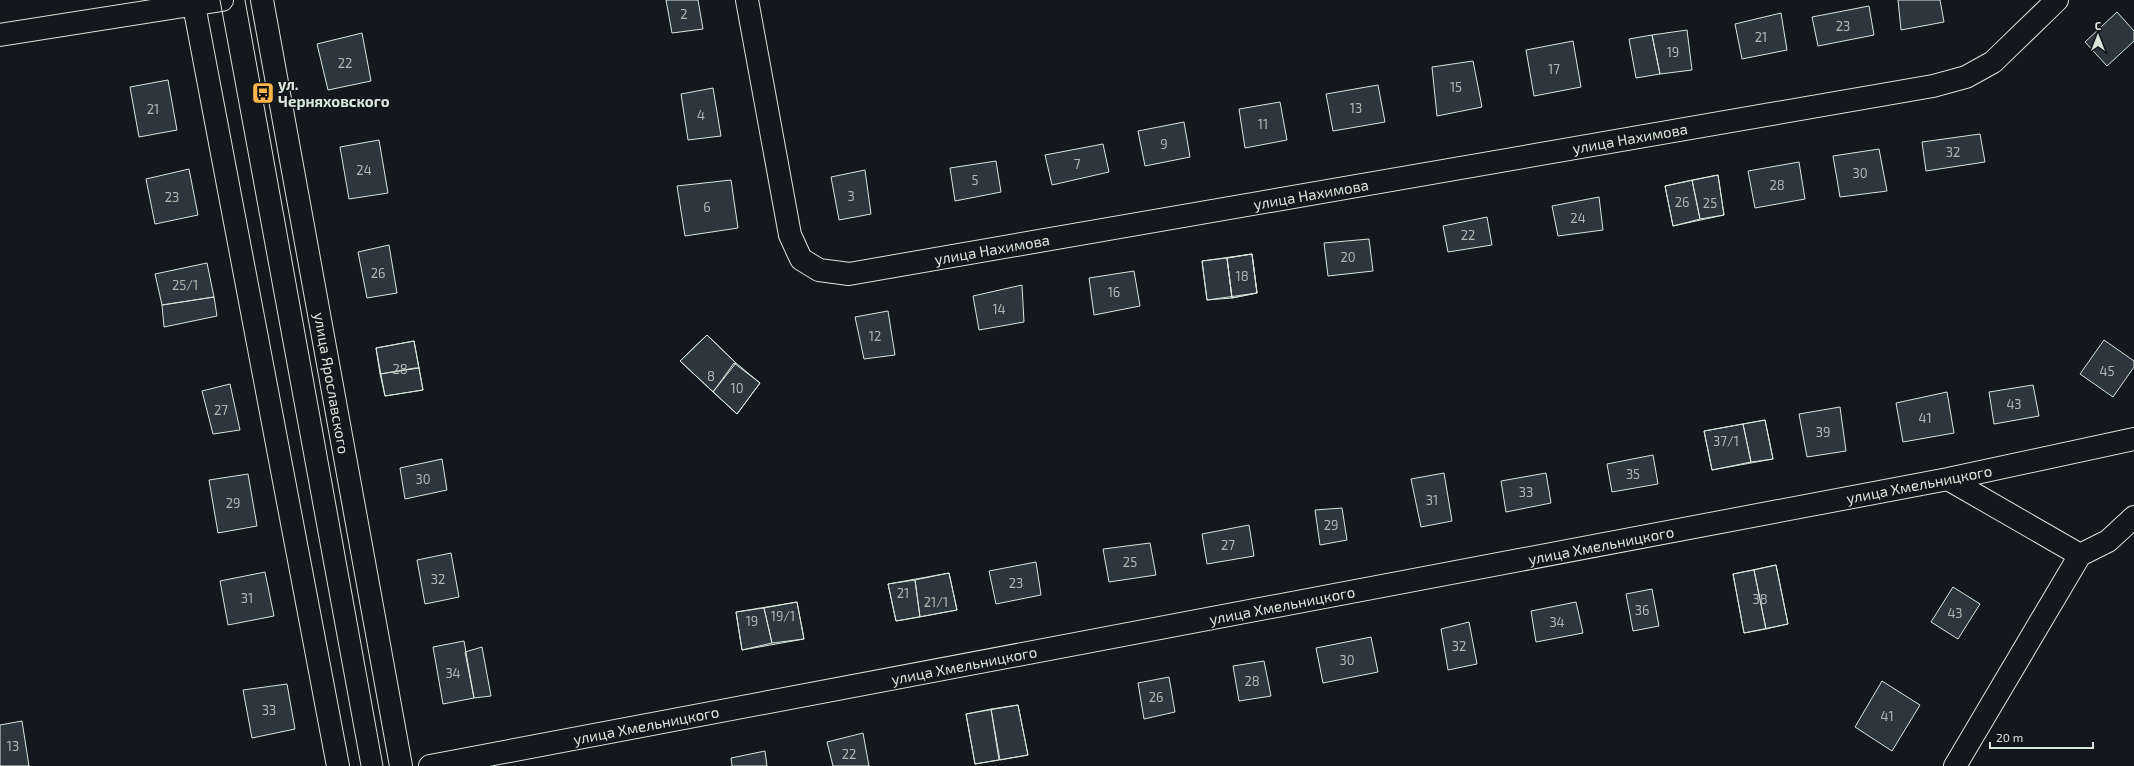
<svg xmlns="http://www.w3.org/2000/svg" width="2134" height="766" font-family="'Exo 2',sans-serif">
	<rect width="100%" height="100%" fill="#14181c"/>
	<path fill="#2c363c" stroke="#d8e6dc" d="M 666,0 L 698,0 L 703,29 L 672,33 Z
		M 1898,0 L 1940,0 L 1944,22 L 1901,30 Z
		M 1869,6 L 1874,35 L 1818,46 L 1812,17 Z
		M 2117,12 L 2134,31 L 2134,41 L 2107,66 L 2085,42 Z
		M 1781,13 L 1787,50 L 1742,59 L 1735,24 Z
		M 1687,30 L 1692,70 L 1660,74 L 1652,35 Z
		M 362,33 L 371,81 L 328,90 L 317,44 Z
		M 1652,35 L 1660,74 L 1636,78 L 1629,39 Z
		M 1573,41 L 1581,87 L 1534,96 L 1526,50 Z
		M 1473,61 L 1482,107 L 1437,116 L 1432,67 Z
		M 168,80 L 177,130 L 139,137 L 130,87 Z
		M 1378,85 L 1385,122 L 1333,131 L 1326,94 Z
		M 713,88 L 721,136 L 688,140 L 681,94 Z
		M 1280,102 L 1287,140 L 1245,148 L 1239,109 Z
		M 1184,122 L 1190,157 L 1145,166 L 1138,131 Z
		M 1980,134 L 1985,162 L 1926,171 L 1922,142 Z
		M 379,140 L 388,193 L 349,199 L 340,147 Z
		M 1103,144 L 1109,172 L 1052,185 L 1045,155 Z
		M 1879,149 L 1887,191 L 1840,197 L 1833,156 Z
		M 996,161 L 1001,192 L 955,201 L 950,168 Z
		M 1799,162 L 1805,199 L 1755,208 L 1748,171 Z
		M 189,169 L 198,215 L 155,224 L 146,179 Z
		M 865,170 L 871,214 L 839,220 L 831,177 Z
		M 1718,175 L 1724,215 L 1673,226 L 1665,186 Z
		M 1718,175 L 1724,215 L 1700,219 L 1692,180 Z
		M 731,180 L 738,228 L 685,236 L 677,186 Z
		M 1692,180 L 1700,219 L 1673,226 L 1665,186 Z
		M 1599,197 L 1603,230 L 1558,236 L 1552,206 Z
		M 1487,217 L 1492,245 L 1448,252 L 1443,226 Z
		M 1369,239 L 1373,271 L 1328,276 L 1324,243 Z
		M 389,245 L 397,293 L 367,298 L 358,252 Z
		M 1252,254 L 1257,293 L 1232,298 L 1227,258 Z
		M 1252,254 L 1257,293 L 1207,300 L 1202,261 Z
		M 1252,254 L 1257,293 L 1232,298 L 1227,258 Z
		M 1227,258 L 1232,298 L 1207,300 L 1202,261 Z
		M 207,263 L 214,297 L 162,305 L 155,274 Z
		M 1134,271 L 1140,306 L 1094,315 L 1089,278 Z
		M 1022,285 L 1024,322 L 979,330 L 973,296 Z
		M 214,297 L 217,316 L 164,327 L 162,305 Z
		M 888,311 L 895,355 L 864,359 L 855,317 Z
		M 707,335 L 736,363 L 713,392 L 680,361 Z
		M 707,335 L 736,363 L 760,383 L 737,414 L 680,361 Z
		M 2104,340 L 2134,361 L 2134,367 L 2113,397 L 2080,374 Z
		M 414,341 L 423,390 L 385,396 L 376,348 Z
		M 414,341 L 419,368 L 380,374 L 376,348 Z
		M 734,363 L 760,383 L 737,414 L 713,392 Z
		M 415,368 L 419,368 L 423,390 L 385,396 L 380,374 Z
		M 230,384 L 240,430 L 213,434 L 202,391 Z
		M 2033,385 L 2039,416 L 1994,424 L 1989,392 Z
		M 1947,392 L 1954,433 L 1903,442 L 1896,403 Z
		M 1840,407 L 1846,451 L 1807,457 L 1799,414 Z
		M 1765,420 L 1773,459 L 1712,470 L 1704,431 Z
		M 1765,420 L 1773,459 L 1751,462 L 1743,424 Z
		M 1743,424 L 1751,462 L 1712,470 L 1704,431 Z
		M 1653,455 L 1658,484 L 1612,492 L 1607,464 Z
		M 442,459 L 447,490 L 405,499 L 400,468 Z
		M 1444,473 L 1452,521 L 1421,527 L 1411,479 Z
		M 1546,473 L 1551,503 L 1506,512 L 1501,481 Z
		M 248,474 L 257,526 L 218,533 L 209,480 Z
		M 1342,508 L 1347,540 L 1320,545 L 1315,510 Z
		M 1249,525 L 1254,556 L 1207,564 L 1202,534 Z
		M 1150,543 L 1156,575 L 1109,582 L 1103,549 Z
		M 451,553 L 459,597 L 425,604 L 417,560 Z
		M 1036,562 L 1041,595 L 996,604 L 989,571 Z
		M 1776,565 L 1788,624 L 1766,629 L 1754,570 Z
		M 1776,565 L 1788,624 L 1744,633 L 1733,574 Z
		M 1754,570 L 1766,629 L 1744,633 L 1733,574 Z
		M 265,572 L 274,616 L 228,625 L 220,581 Z
		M 949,573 L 957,610 L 896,621 L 888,584 Z
		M 949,573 L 957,610 L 920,617 L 915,580 Z
		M 915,580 L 920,617 L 896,621 L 888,584 Z
		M 1953,587 L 1980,604 L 1958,639 L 1931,622 Z
		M 1652,589 L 1659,626 L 1633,631 L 1626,594 Z
		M 797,602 L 804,639 L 742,650 L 736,612 Z
		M 797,602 L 804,639 L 772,643 L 764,608 Z
		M 1576,602 L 1583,633 L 1536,642 L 1531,611 Z
		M 764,608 L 772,643 L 742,650 L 736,612 Z
		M 1469,622 L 1477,664 L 1448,670 L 1441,629 Z
		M 1371,637 L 1378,672 L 1323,683 L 1316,648 Z
		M 464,641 L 474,698 L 443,704 L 433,647 Z
		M 482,647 L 491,696 L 474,698 L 465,652 Z
		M 1264,661 L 1271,696 L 1239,701 L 1233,666 Z
		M 1169,677 L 1175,712 L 1144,719 L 1138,683 Z
		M 1882,681 L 1920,705 L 1892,751 L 1855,727 Z
		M 287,684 L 295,729 L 252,738 L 243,690 Z
		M 1018,705 L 1028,755 L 975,764 L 966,714 Z
		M 1018,705 L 1028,755 L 1000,760 L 991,709 Z
		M 991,709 L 999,760 L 975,764 L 966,714 Z
		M 22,721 L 29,766 L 0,766 L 0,725 Z
		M 863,733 L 869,766 L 833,766 L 827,742 Z
		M 765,751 L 767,766 L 732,766 L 731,758 Z"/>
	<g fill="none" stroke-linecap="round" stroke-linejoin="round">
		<g stroke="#d8e6dc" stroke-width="24">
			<path id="minor" d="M 193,0 L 338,766
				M 747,0 L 790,235 L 801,259 L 819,270 L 849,274 L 1933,86 L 1966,77 L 1993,62 L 2057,0
				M 0,35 L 222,0
				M 1948,479 L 2080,555
				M 430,766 L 1948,479 L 2134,439
				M 1955,766 L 2080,555 L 2108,541 L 2134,517"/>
		</g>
		<g stroke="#d8e6dc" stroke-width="24">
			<path id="tertiary" d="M 262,0 L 401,766"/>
		</g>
		<use href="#minor" stroke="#14181c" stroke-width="22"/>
		<use href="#tertiary" stroke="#14181c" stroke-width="22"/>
		<path stroke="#d8e6dc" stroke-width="1" d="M 220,0 L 361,766
			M 245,0 L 383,766"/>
	</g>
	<defs>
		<g id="bus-square" transform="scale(1.15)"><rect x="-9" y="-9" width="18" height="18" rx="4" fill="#ffb74d" stroke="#14181c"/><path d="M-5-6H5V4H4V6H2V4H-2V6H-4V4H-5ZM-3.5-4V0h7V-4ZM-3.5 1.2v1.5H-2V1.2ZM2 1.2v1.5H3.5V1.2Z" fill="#111"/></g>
	</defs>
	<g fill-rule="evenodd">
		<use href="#bus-square" x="263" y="93"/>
	</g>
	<g text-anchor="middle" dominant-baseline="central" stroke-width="3" stroke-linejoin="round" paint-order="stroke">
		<g font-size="13" fill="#adbab4">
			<text x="684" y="14">2</text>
			<text x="1843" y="26">23</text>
			<text x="1761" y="37">21</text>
			<text x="1673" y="52">19</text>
			<text x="345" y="63">22</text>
			<text x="1554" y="69">17</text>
			<text x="1456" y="87">15</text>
			<text x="1356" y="108">13</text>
			<text x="153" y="109">21</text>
			<text x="701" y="115">4</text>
			<text x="1263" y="124">11</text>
			<text x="1164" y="144">9</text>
			<text x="1953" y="152">32</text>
			<text x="1077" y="164">7</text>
			<text x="364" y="170">24</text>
			<text x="1860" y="173">30</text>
			<text x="975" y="180">5</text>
			<text x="1777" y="185">28</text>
			<text x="851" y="196">3</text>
			<text x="172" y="197">23</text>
			<text x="1682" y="202">26</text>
			<text x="1710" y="203">25</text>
			<text x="707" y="207">6</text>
			<text x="1578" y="218">24</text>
			<text x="1468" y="235">22</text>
			<text x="1348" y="257">20</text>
			<text x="378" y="273">26</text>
			<text x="1242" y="276">18</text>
			<text x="185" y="285">25/1</text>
			<text x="1114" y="292">16</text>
			<text x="999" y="309">14</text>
			<text x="875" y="336">12</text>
			<text x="400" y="369">28</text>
			<text x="2107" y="371">45</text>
			<text x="711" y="376">8</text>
			<text x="737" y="388">10</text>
			<text x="2014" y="404">43</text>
			<text x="221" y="410">27</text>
			<text x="1925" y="418">41</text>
			<text x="1823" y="432">39</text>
			<text x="1726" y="441">37/1</text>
			<text x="1633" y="474">35</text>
			<text x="423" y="479">30</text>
			<text x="1526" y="492">33</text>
			<text x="1432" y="500">31</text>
			<text x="233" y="503">29</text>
			<text x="1331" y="525">29</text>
			<text x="1228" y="545">27</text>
			<text x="1130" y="562">25</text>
			<text x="438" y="579">32</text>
			<text x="1016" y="583">23</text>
			<text x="903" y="593">21</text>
			<text x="247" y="598">31</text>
			<text x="1760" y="599">38</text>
			<text x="936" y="602">21/1</text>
			<text x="1642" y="610">36</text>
			<text x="1955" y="613">43</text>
			<text x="783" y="616">19/1</text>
			<text x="752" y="621">19</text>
			<text x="1557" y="622">34</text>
			<text x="1459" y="646">32</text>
			<text x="1347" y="660">30</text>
			<text x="453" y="673">34</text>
			<text x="1252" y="681">28</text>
			<text x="1156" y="697">26</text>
			<text x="269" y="710">33</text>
			<text x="1887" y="716">41</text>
			<text x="13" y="746">13</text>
			<text x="849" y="754">22</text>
		</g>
		<g font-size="15" font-weight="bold" fill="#d8e6dc" stroke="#14181c" text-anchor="start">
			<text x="278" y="84">ул.<tspan x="278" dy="17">Черняховского</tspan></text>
		</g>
		<g font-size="15" fill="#d8e6dc" stroke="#14181c">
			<text transform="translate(1630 138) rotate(-10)">улица Нахимова</text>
			<text transform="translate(1311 194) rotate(-10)">улица Нахимова</text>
			<text transform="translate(992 249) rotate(-10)">улица Нахимова</text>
			<text transform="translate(332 383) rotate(80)">улица Ярославского</text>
			<text transform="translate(1919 484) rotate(-11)">улица Хмельницкого</text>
			<text transform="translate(1601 545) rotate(-11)">улица Хмельницкого</text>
			<text transform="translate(1282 605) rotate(-11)">улица Хмельницкого</text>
			<text transform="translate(964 665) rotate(-11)">улица Хмельницкого</text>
			<text transform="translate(646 725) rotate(-11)">улица Хмельницкого</text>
		</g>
	</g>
	<g transform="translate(2098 36)" stroke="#14181c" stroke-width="3" paint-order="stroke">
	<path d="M0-3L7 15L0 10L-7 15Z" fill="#d8e6dc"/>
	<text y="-6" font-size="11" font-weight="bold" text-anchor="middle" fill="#d8e6dc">С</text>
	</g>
	<path d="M1990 742v6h103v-6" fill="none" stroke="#d8e6dc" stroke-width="2"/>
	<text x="1996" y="742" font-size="12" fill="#d8e6dc" stroke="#14181c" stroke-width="3" paint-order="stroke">20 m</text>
</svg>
